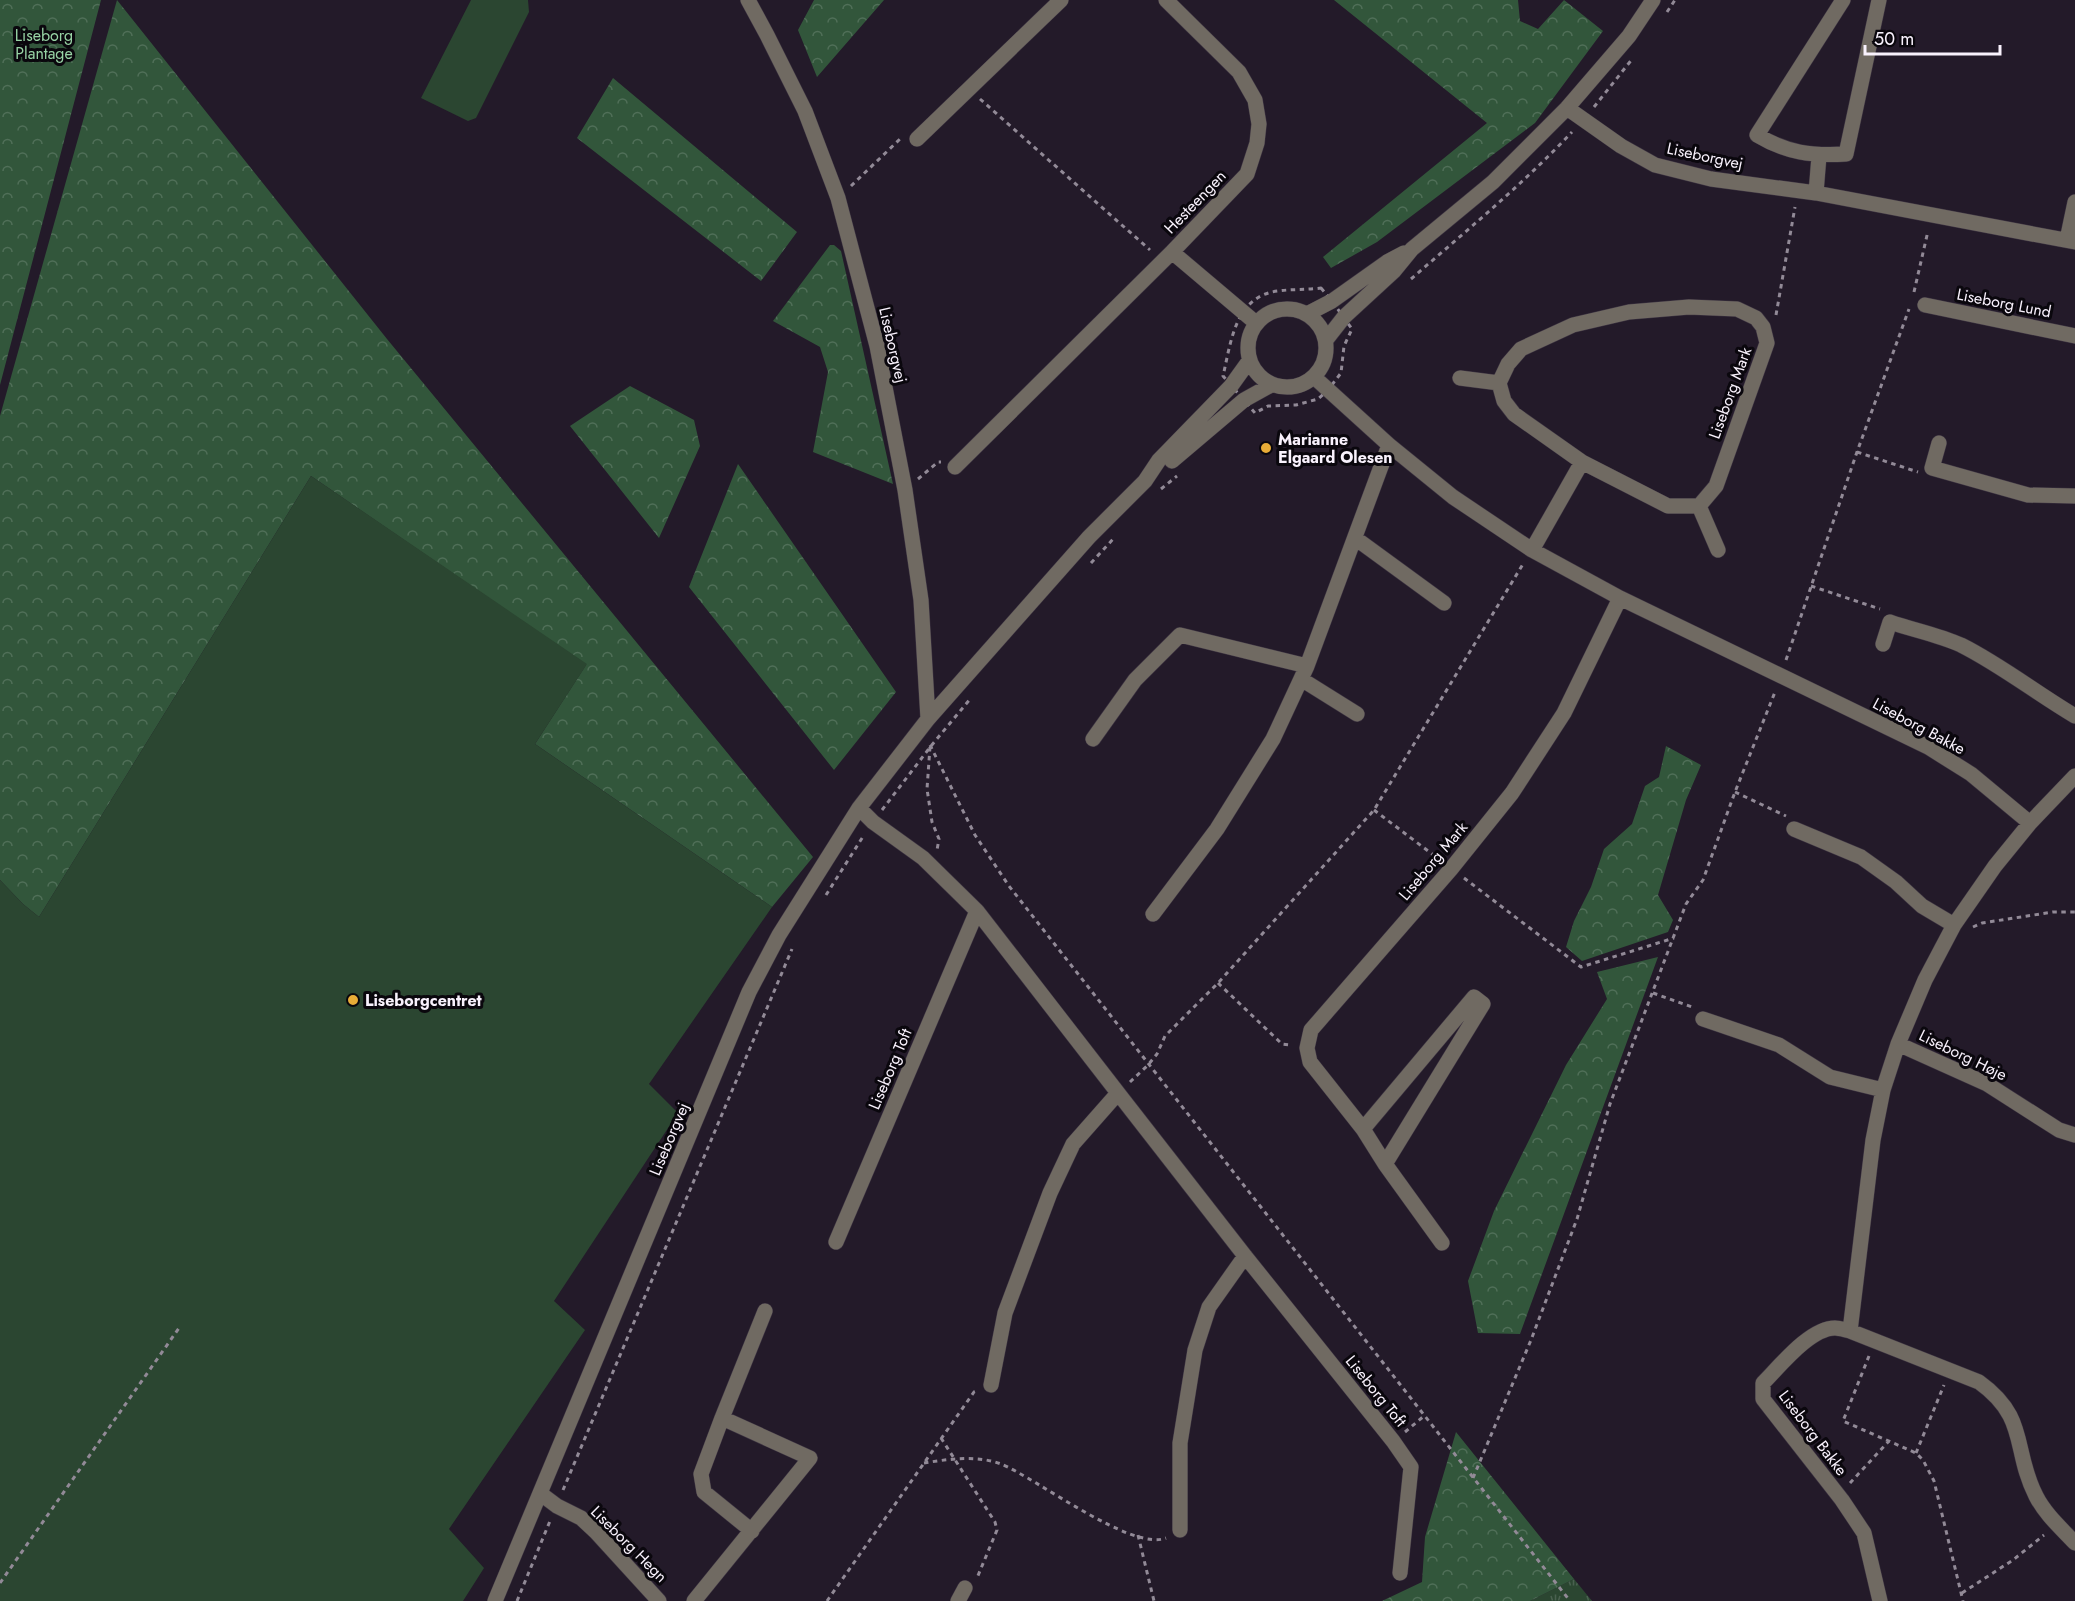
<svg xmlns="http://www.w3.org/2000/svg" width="2075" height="1601" font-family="Jost,sans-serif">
	<defs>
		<pattern id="grass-tufts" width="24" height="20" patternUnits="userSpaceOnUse" patternTransform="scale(1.5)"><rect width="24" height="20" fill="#2b4631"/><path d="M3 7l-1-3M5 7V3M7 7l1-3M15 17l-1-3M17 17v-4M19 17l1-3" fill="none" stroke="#4a6150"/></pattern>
		<pattern id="forest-crowns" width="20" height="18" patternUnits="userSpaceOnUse" patternTransform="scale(1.5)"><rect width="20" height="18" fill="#32563b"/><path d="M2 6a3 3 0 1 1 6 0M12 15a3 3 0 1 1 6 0" fill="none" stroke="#506f58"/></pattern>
	</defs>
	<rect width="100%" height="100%" fill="#231a29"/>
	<path fill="url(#grass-tufts)" d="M 1574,1579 L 1592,1601 L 1530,1601 Z"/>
	<path fill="url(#forest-crowns)" d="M 0,0 L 101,0 L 0,385 Z
		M 117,0 L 387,339 L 813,857 L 772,907 L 535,744 L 586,665 L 311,476 L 39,917 L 23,904 L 0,880 L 0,416 Z
		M 814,0 L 884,0 L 817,77 L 798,30 Z
		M 1334,0 L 1518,0 L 1520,21 L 1538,29 L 1564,0 L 1603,31 L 1535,123 L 1377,242 L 1331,268 L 1323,257 L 1487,123 Z
		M 613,78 L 797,232 L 761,281 L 577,138 Z
		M 830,245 L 834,245 L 841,251 L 893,484 L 813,452 L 828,372 L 820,347 L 773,321 Z
		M 630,386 L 694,420 L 700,446 L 659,538 L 570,426 Z
		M 738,464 L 896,692 L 834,770 L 689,587 Z
		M 1666,746 L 1701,765 L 1686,800 L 1658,895 L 1673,920 L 1668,932 L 1582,961 L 1566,947 L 1574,921 L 1591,887 L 1604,849 L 1632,824 L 1645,786 L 1659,777 Z
		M 1658,957 L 1520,1334 L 1478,1333 L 1468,1281 L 1494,1211 L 1566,1065 L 1607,999 L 1597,972 Z
		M 1456,1432 L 1574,1579 L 1530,1601 L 1382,1601 L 1422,1582 L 1425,1537 Z"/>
	<path fill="#2b4631" d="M 471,0 L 528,0 L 529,12 L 476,118 L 468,121 L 421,98 Z
		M 311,476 L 587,664 L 535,744 L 772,907 L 649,1084 L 678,1113 L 554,1301 L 585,1330 L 449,1529 L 484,1568 L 463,1601 L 0,1601 L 0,880 L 23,904 L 39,917 Z"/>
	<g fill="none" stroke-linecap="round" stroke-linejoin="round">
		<g stroke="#3d3442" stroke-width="16">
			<path id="minor" d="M 748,0 L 767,35 L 805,111 L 838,198 L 877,346 L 905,490 L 921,600 L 928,719
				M 1843,0 L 1757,135 C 1787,153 1811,156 1846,154 L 1879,0
				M 1567,108 L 1621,146 L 1655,165 L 1711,179 L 1816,193 L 2075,242
				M 917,139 L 1061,0
				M 1816,193 L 1819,156
				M 2067,240 L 2075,202
				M 1172,252 L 1256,323
				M 1925,305 L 2075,336
				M1248 348a39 39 0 1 1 78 0a39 39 0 1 1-78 0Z
				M 1307,314 L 1332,301 L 1387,262 L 1404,253
				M 1326,340 L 1344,317 L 1394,271 L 1412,249 L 1493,182 L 1567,108 L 1629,36 L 1653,0
				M 1314,377 L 1389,445 L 1453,497 L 1532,550 L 1620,598 L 1928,747 L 1971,774 L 2030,823
				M 1460,378 L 1499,383
				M 1939,443 L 1932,468 L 2028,495 L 2075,496
				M 1172,461 L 1244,400 L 1271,385
				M 955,467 L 1172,252 L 1247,174 L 1257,143 L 1259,124 L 1255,100 L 1239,72 L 1166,0
				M 1699,506 L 1718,550
				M 1355,538 L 1444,603
				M 1532,550 L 1582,462 L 1668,506 L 1699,506 L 1716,486 L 1767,343 L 1763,327 L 1756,318 L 1737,309 L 1689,307 L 1629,312 L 1573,325 L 1521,349 L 1508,364 L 1499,383 L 1504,401 L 1514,414 L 1582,462
				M 1883,644 L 1890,622 C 1913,630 1939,635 1961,645 C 2001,665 2036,693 2075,716
				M 1301,679 L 1357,714
				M 1093,739 L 1135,680 L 1180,635 L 1307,666
				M 1794,829 L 1861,857 L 1896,882 L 1922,906 L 1954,925
				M 977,911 L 1118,1093 L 1073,1144 L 1050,1193 L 1005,1313 L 991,1385
				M 1153,914 L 1217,829 L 1273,739 L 1307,666 L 1389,445
				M 1703,1019 L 1779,1045 L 1830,1077 L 1883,1090
				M 1898,1044 L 1987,1084 L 2059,1130 L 2075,1135
				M 1118,1093 L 1245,1256 L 1393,1441 L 1411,1467 L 1400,1573
				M 1363,1129 L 1474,997 L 1483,1004 L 1385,1164
				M 836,1242 L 977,911 L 923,858 L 873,822 L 859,808
				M 1442,1243 L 1385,1164 L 1363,1129 L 1310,1062 L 1307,1048 L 1311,1030 L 1451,869 L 1512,793 L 1564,713 L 1620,598
				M 1850,1331 L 1873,1140 L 1883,1090 L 1898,1044 L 1925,980 L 1954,925 L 1995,866 L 2030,823 L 2075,776
				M 722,1418 L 765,1311
				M 541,1494 L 557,1506 L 581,1518 L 596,1532 L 659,1601
				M 1180,1530 L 1180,1443 L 1195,1350 L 1209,1307 L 1245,1256
				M 495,1601 L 749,992 L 779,935 L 859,808 L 928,719 L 1089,537 L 1145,481 L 1159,460 L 1231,386 L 1249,361
				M 694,1601 L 810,1458 L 722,1418 L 701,1474 L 704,1492 L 752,1531
				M 958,1601 L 965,1588
				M 1880,1601 L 1864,1533 L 1842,1500 L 1763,1399 L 1763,1383 C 1780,1366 1810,1328 1835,1328 C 1840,1328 1845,1330 1850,1331 L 1979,1382 C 2029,1418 2012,1449 2036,1496 C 2045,1514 2061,1528 2075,1543"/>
		</g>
		<path stroke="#928a97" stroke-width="3" stroke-dasharray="4.5 4.5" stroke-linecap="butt" d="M 1667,12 L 1675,0
			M 980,99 L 1150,250
			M 1594,107 L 1633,58
			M 851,186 L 900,139
			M 1411,279 C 1466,231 1522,185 1572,132
			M 1321,288 L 1332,301 L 1352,329 L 1344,346 L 1341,373 L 1328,390 L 1318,399 L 1296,405 L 1268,406 L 1255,413 L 1223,376 C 1231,342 1235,296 1278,291 C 1292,289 1306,290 1321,288 Z
			M 1914,292 L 1928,231
			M 1776,315 L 1795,207
			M 1857,452 L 1918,472
			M 918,479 L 938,462 L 941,462
			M 1161,489 L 1177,476
			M 1091,563 L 1115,537
			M 1811,586 L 1880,609
			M 1786,660 L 1857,452 L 1909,309
			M 930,745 L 975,835 L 1009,886 L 1570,1601
			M 930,747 L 927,789 L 932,822 L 939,839 L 937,850
			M 1735,792 L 1786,816
			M 882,810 L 931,746 L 971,698
			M 1374,810 L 1440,860
			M 1464,878 L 1581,967 L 1674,938
			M 826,895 L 864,835
			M 1973,927 L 1982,923 L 2053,912 L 2075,912
			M 1218,983 L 1282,1044 L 1290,1045
			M 1653,993 L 1692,1007
			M 1130,1082 L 1148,1065 L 1157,1054 L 1165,1036 L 1218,983 L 1374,810 L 1523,564
			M 1869,1356 L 1843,1421 L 1916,1453 L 1923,1460 L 1934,1481 L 1963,1601
			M 1405,1432 L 1424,1416
			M 941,1438 L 995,1522 L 997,1530 L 977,1578
			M 1916,1453 L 1944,1385
			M 924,1463 C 949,1459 977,1455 1001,1464 C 1036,1478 1132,1552 1166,1538
			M 1473,1478 L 1531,1340 L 1577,1219 L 1610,1104 L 1686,904 L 1703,880 L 1735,792 L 1775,692
			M 1850,1483 L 1888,1442
			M 563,1490 L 792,949
			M 1138,1535 L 1154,1601
			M 0,1583 L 179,1328
			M 1962,1593 L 2013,1560 L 2044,1535
			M 517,1601 L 550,1521
			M 827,1601 L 974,1392 L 977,1391"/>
		<use href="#minor" stroke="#706a62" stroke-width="15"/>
	</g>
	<g fill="#e8ac37" stroke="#0a070d" stroke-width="2">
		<circle cx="1266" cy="448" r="6"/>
		<circle cx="353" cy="1000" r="6"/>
	</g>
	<g text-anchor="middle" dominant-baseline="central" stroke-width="6" stroke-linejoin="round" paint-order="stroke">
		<g font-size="16" fill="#98d4a5" stroke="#0a070d">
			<text x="44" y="35">Liseborg<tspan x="44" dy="18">Plantage</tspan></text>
		</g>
		<g font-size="16" fill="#f9f2fd" stroke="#0a070d">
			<text transform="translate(1705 156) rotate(12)">Liseborgvej</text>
			<text transform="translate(1195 202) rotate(-46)">Hesteengen</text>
			<text transform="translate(2004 303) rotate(11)">Liseborg Lund</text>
			<text transform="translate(893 345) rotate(77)">Liseborgvej</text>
			<text transform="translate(1730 393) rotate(-70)">Liseborg Mark</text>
			<text transform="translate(1919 726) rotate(28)">Liseborg Bakke</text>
			<text transform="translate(1433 861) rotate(-50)">Liseborg Mark</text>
			<text transform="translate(1963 1055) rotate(26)">Liseborg Høje</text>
			<text transform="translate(890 1069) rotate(-67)">Liseborg Toft</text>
			<text transform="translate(669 1139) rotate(-67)">Liseborgvej</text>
			<text transform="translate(1376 1391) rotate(51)">Liseborg Toft</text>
			<text transform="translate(1813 1433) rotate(53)">Liseborg Bakke</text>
			<text transform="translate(629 1544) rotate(45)">Liseborg Hegn</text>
		</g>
		<g font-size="16" font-weight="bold" fill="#f9f2fd" stroke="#0a070d" text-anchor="start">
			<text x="1278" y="439">Marianne<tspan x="1278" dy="18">Elgaard Olesen</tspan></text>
			<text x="365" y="1000">Liseborgcentret</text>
		</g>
	</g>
	<path d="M1865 45v9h135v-9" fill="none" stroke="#f9f2fd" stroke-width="3"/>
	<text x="1874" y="45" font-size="18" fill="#f9f2fd" stroke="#0a070d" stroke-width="4.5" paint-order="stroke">50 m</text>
</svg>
